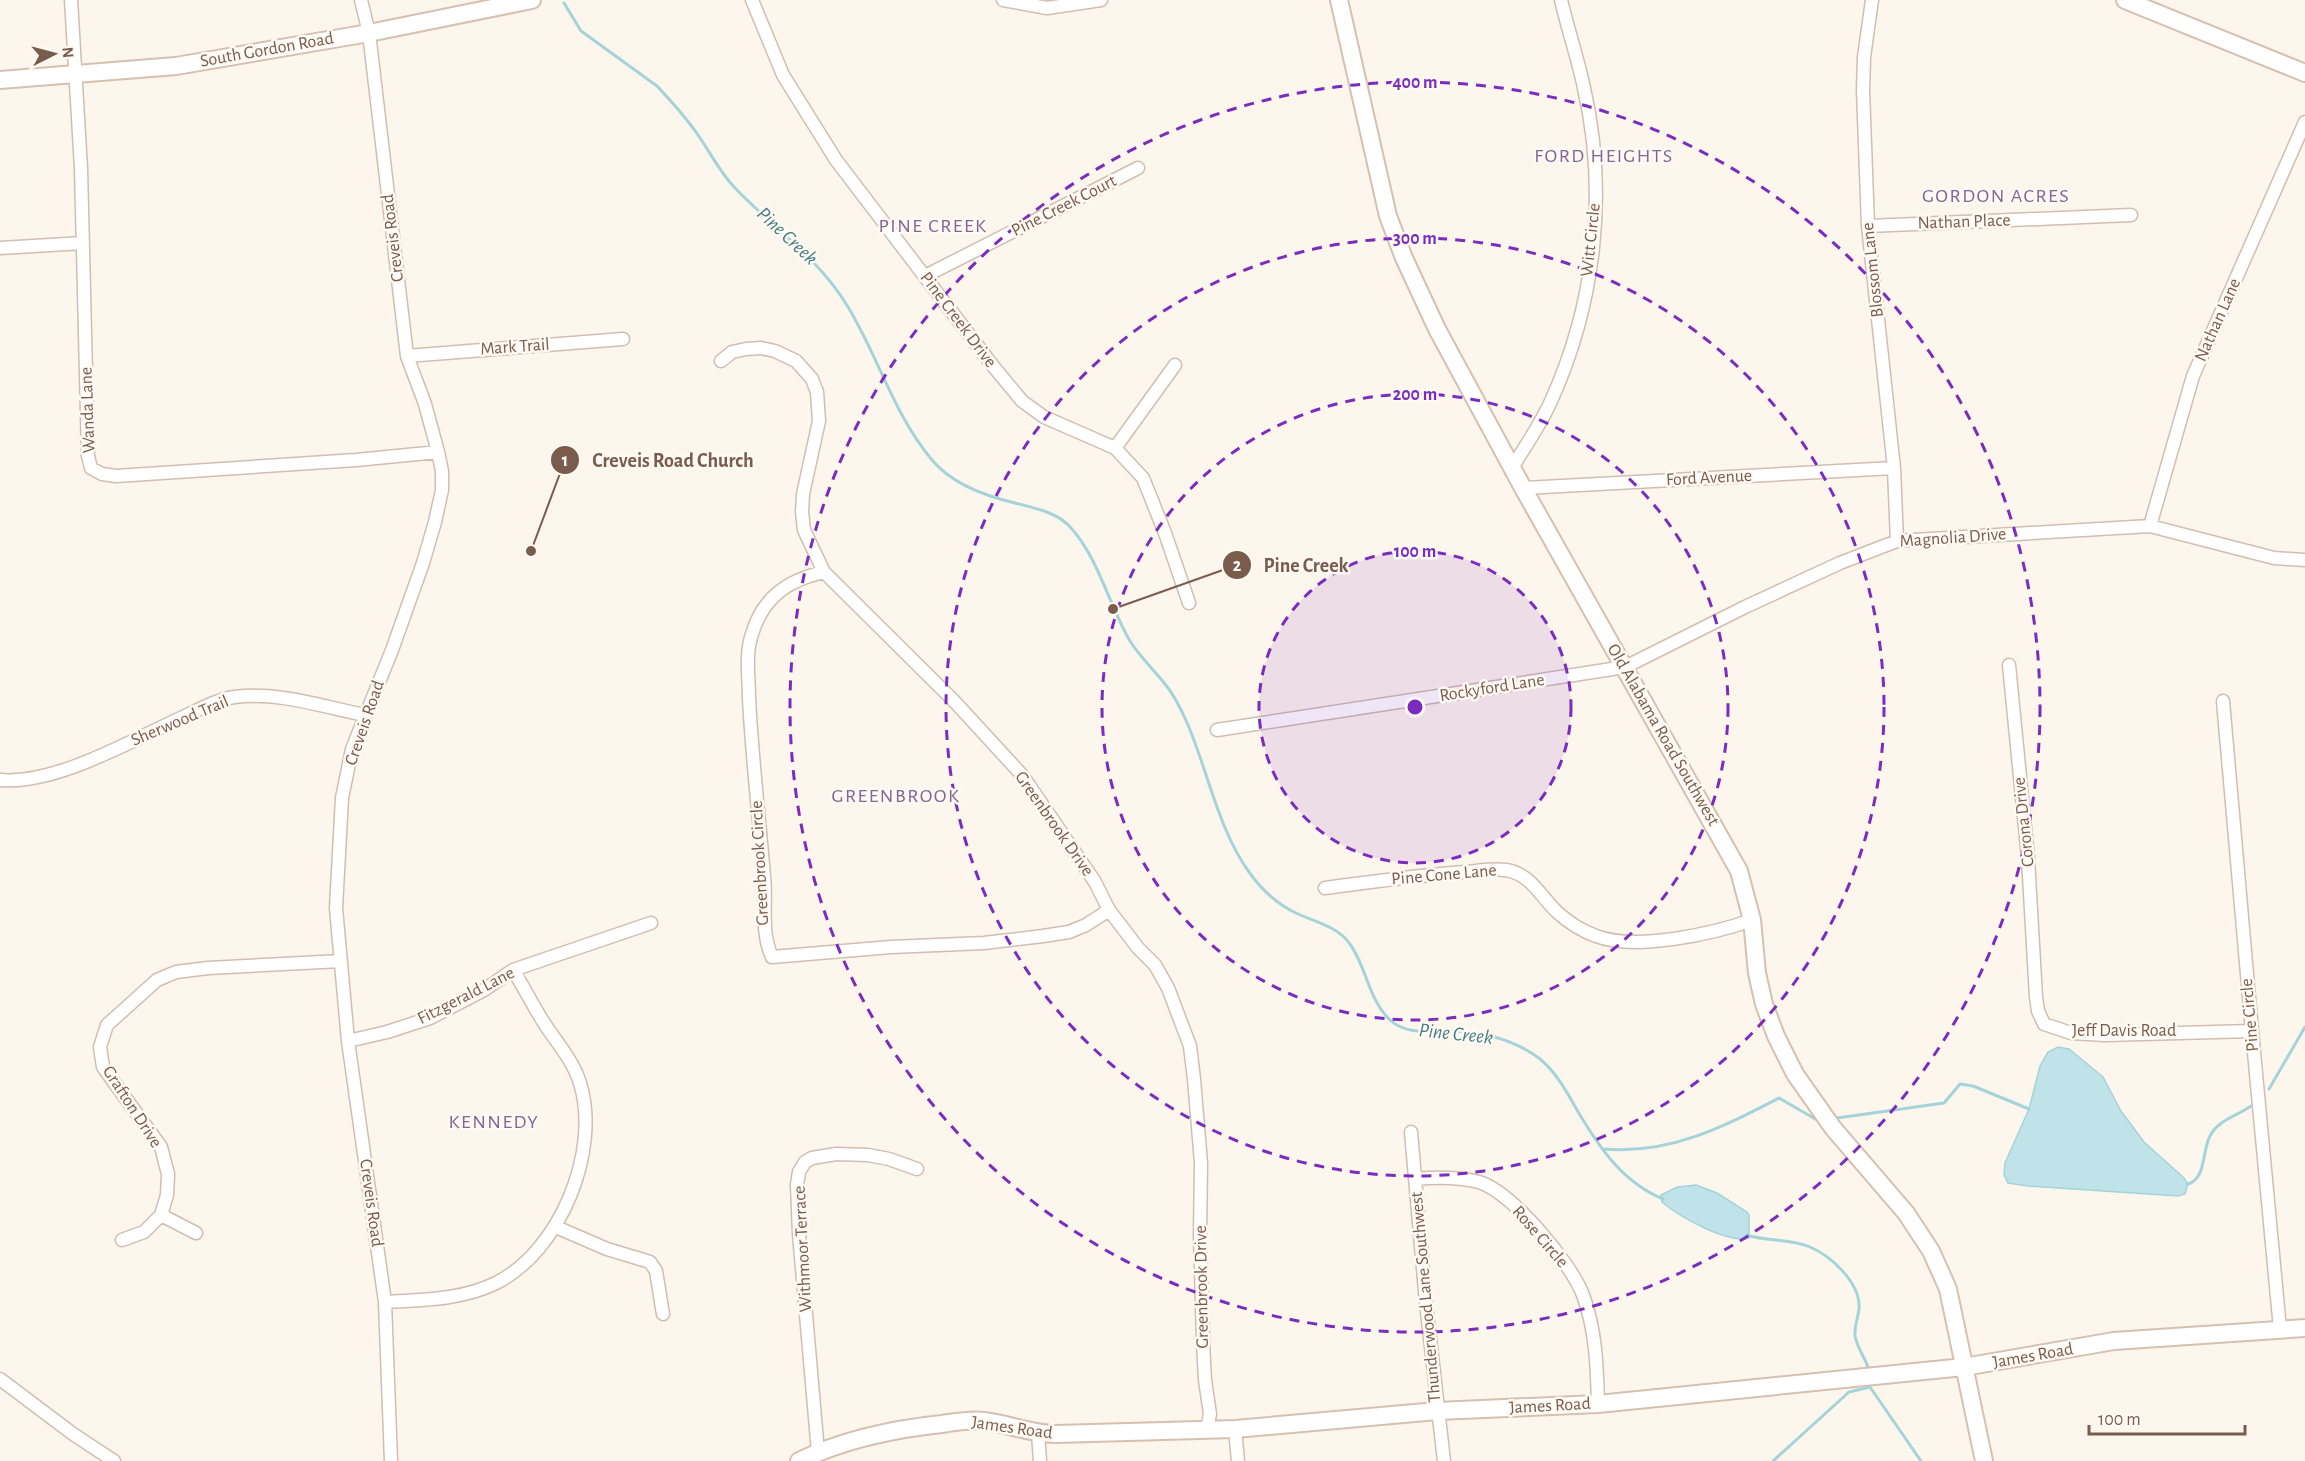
<svg xmlns="http://www.w3.org/2000/svg" width="2305" height="1461" font-family="'Alegreya Sans',sans-serif">
	<rect width="100%" height="100%" fill="#fdf6ec"/>
	<path fill="#bfe3e8" stroke="#a5d3da" stroke-width="1.5" d="M 2058,1047 L 2069,1049 L 2103,1077 L 2121,1111 L 2144,1142 L 2184,1178 L 2188,1184 L 2185,1194 L 2178,1196 L 2028,1186 L 2008,1183 L 2004,1175 L 2005,1163 L 2029,1109 L 2040,1066 L 2048,1052 Z
		M 1696,1185 L 1717,1193 L 1747,1212 L 1749,1215 L 1749,1238 C 1728,1244 1678,1216 1662,1202 L 1661,1195 L 1677,1187 Z"/>
	<g fill="none" stroke-linecap="round" stroke-linejoin="round">
		<path stroke="#a5d3da" stroke-width="3" d="M 564,3 L 581,31 L 657,86 C 671,101 686,117 698,135 C 710,152 719,171 734,187 C 772,227 819,258 848,307 C 878,356 894,415 932,460 C 952,484 985,496 1015,503 C 1034,508 1058,512 1072,529 C 1099,560 1109,605 1130,641 C 1140,657 1154,670 1165,684 C 1175,696 1182,711 1188,725 C 1208,772 1219,831 1249,872 C 1261,889 1277,904 1296,913 C 1315,922 1337,926 1350,944 C 1367,968 1368,999 1390,1020 C 1408,1036 1430,1030 1451,1031 C 1483,1032 1514,1039 1540,1059 C 1556,1072 1567,1092 1577,1110 C 1599,1147 1622,1182 1663,1199
			M 2269,1089 L 2305,1027
			M 1837,1118 L 1944,1103 L 1960,1084 L 1973,1086 L 2029,1109
			M 1603,1149 C 1669,1155 1723,1127 1779,1098 L 1817,1120
			M 2188,1184 C 2206,1179 2202,1151 2210,1136 C 2218,1120 2237,1116 2251,1106
			M 1747,1235 C 1767,1242 1790,1238 1810,1247 C 1831,1256 1861,1283 1859,1309 C 1858,1319 1854,1326 1855,1336 C 1857,1348 1866,1359 1869,1370
			M 1870,1382 L 1870,1387 L 1921,1461
			M 1773,1461 L 1849,1392 L 1870,1387"/>
		<g stroke="#d1beb0" stroke-width="15">
			<path id="street" d="M 71,0 L 81,168 L 88,456 L 91,468 L 102,474 L 116,476 L 356,460 L 438,452
				M 361,0 L 369,33 L 407,356 L 425,404 L 438,452 L 442,471 L 442,490 L 435,522 L 423,563 L 392,650 L 352,749 L 342,798 L 336,908 L 348,1041 L 385,1302 L 391,1461
				M 752,0 L 783,75 L 836,160 L 993,366 L 1022,401 L 1044,417 L 1115,448 L 1143,478 L 1165,533 L 1189,603
				M 1003,0 L 1047,8 L 1101,0
				M 1872,0 L 1864,57 L 1863,90 L 1868,226 L 1894,468 L 1897,541
				M 1868,226 L 2131,215
				M 0,248 L 83,243
				M 925,276 L 1138,168
				M 407,356 L 623,339
				M 721,361 L 732,352 L 746,349 L 761,348 L 775,351 L 796,361 L 812,379 L 817,392 L 819,421 L 803,494 L 802,512 L 804,530 L 824,572 L 954,701 L 1022,775 L 1095,882 L 1109,910 L 1138,948 L 1155,965 L 1168,988 L 1190,1046 L 1194,1079 L 1201,1163 L 1200,1235 L 1203,1342 L 1205,1380 L 1210,1414 L 1207,1429
				M 1115,448 L 1175,365
				M 1512,468 C 1525,446 1541,424 1551,401 C 1595,304 1608,193 1584,88 C 1578,59 1568,30 1561,0
				M 1523,488 L 1894,468
				M 2150,526 L 2193,376 L 2305,122
				M 824,572 C 788,580 763,597 752,634 C 745,654 749,677 749,698 C 752,757 759,817 764,876 C 767,904 760,931 772,957 L 891,947 L 984,943 L 1043,936 L 1069,932 L 1086,925 L 1109,910
				M 2009,665 L 2028,858 L 2036,997 L 2038,1011 L 2044,1024 L 2071,1033 L 2105,1035 L 2252,1031
				M 2223,701 L 2252,1031 L 2280,1329
				M 1217,730 L 1625,667 L 1745,607 L 1840,563 L 1897,541 L 2150,526 L 2274,558 L 2305,560
				M 0,780 C 56,785 132,740 183,717 C 200,709 216,700 234,697 C 278,691 323,707 365,715
				M 1325,888 C 1372,882 1418,875 1465,872 C 1478,871 1493,868 1506,870 C 1531,874 1540,896 1557,912 C 1568,922 1582,931 1596,936 C 1635,951 1713,934 1752,920
				M 348,1041 L 387,1032 L 430,1018 L 484,990 L 513,970 L 651,923
				M 1411,1132 L 1426,1303 L 1444,1461
				M 1415,1179 C 1437,1177 1458,1177 1479,1182 C 1512,1192 1571,1263 1583,1295 C 1596,1330 1597,1367 1598,1404
				M 161,1215 L 196,1233
				M 556,1227 L 607,1249 L 650,1262 L 656,1271 L 663,1314
				M 122,1240 L 144,1232 L 161,1215 L 167,1195 L 168,1174 L 161,1147 L 103,1067 L 100,1047 L 107,1025 L 157,980 L 176,972 L 208,968 L 341,961
				M 385,1302 C 421,1300 462,1300 496,1283 C 560,1251 601,1151 580,1083 C 574,1063 559,1045 548,1029 C 535,1010 525,989 513,970
				M 0,1379 L 73,1434 L 114,1461
				M 1235,1429 L 1238,1461
				M 1038,1434 L 1040,1461
				M 818,1452 L 799,1234 L 797,1185 L 799,1172 L 805,1162 L 812,1158 L 836,1154 L 868,1155 L 889,1159 L 917,1169"/>
		</g>
		<g stroke="#d6c0b0" stroke-width="20">
			<path id="secondary" d="M 1339,0 L 1388,216 L 1404,258 L 1437,329 L 1523,488 L 1739,871 L 1752,920 L 1757,973 L 1764,1004 L 1776,1036 L 1795,1074 L 1833,1128 L 1906,1213 L 1931,1251 L 1948,1289 L 1984,1461
				M 2125,0 L 2305,73
				M 0,80 L 176,66 L 369,33 L 532,0
				M 799,1461 C 843,1440 893,1429 942,1424 C 956,1422 970,1419 984,1421 C 1009,1424 1031,1434 1056,1434 L 1235,1429 L 1437,1411 L 1598,1404 L 1964,1367 L 2114,1341 L 2305,1328"/>
		</g>
		<use href="#street" stroke="#fff" stroke-width="12"/>
		<use href="#secondary" stroke="#fff" stroke-width="16"/>
	</g>
	<circle cx="1415" cy="707" r="156" fill="#7b2cbf" fill-opacity=".12"/>
	<g fill="none" stroke="#7b2cbf" stroke-width="3" stroke-dasharray="10 8">
		<circle cx="1415" cy="707" r="156"/>
		<circle cx="1415" cy="707" r="313"/>
		<circle cx="1415" cy="707" r="469"/>
		<circle cx="1415" cy="707" r="625"/>
	</g>
	<g text-anchor="middle" dominant-baseline="central" stroke-width="5" stroke-linejoin="round" paint-order="stroke">
		<g font-size="18" fill="#7a5c4d" stroke="#fffaf3">
			<text transform="translate(267 50) rotate(-10)">South Gordon Road</text>
			<text transform="translate(1064 206) rotate(-27)">Pine Creek Court</text>
			<text transform="translate(1964 222) rotate(-2)">Nathan Place</text>
			<text transform="translate(393 238) rotate(-97)">Creveis Road</text>
			<text transform="translate(1591 240) rotate(-84)">Witt Circle</text>
			<text transform="translate(1873 270) rotate(-96)">Blossom Lane</text>
			<text transform="translate(958 320) rotate(53)">Pine Creek Drive</text>
			<text transform="translate(2218 320) rotate(-66)">Nathan Lane</text>
			<text transform="translate(515 347) rotate(-4)">Mark Trail</text>
			<text transform="translate(88 410) rotate(-92)">Wanda Lane</text>
			<text transform="translate(1709 478) rotate(-3)">Ford Avenue</text>
			<text transform="translate(1953 538) rotate(-4)">Magnolia Drive</text>
			<text transform="translate(1492 688) rotate(-9)">Rockyford Lane</text>
			<text transform="translate(180 721) rotate(-23)">Sherwood Trail</text>
			<text transform="translate(365 723) rotate(-71)">Creveis Road</text>
			<text transform="translate(1663 735) rotate(60)">Old Alabama Road Southwest</text>
			<text transform="translate(2024 822) rotate(-96)">Corona Drive</text>
			<text transform="translate(1054 824) rotate(55)">Greenbrook Drive</text>
			<text transform="translate(760 863) rotate(-93)">Greenbrook Circle</text>
			<text transform="translate(1444 875) rotate(-5)">Pine Cone Lane</text>
			<text transform="translate(466 996) rotate(-27)">Fitzgerald Lane</text>
			<text transform="translate(2250 1015) rotate(-95)">Pine Circle</text>
			<text x="2124" y="1031">Jeff Davis Road</text>
			<text transform="translate(132 1107) rotate(57)">Grafton Drive</text>
			<text transform="translate(371 1203) rotate(82)">Creveis Road</text>
			<text transform="translate(1540 1237) rotate(49)">Rose Circle</text>
			<text transform="translate(803 1249) rotate(-93)">Withmoor Terrace</text>
			<text transform="translate(1202 1287) rotate(-91)">Greenbrook Drive</text>
			<text transform="translate(1426 1297) rotate(-95)">Thunderwood Lane Southwest</text>
			<text transform="translate(2033 1356) rotate(-10)">James Road</text>
			<text transform="translate(1550 1406) rotate(-3)">James Road</text>
			<text transform="translate(1012 1428) rotate(8)">James Road</text>
		</g>
		<g font-size="20" letter-spacing="1.5" fill="#846695" stroke="#fffaf3">
			<text x="1604" y="156">FORD HEIGHTS</text>
			<text x="1996" y="196">GORDON ACRES</text>
			<text x="933" y="226">PINE CREEK</text>
			<text x="896" y="796">GREENBROOK</text>
			<text x="494" y="1122">KENNEDY</text>
		</g>
		<g font-size="20" font-style="italic" fill="#437c86" stroke="#fffaf3">
			<text transform="translate(787 236) rotate(43)">Pine Creek</text>
			<text transform="translate(1456 1034) rotate(6)">Pine Creek</text>
		</g>
	</g>
	<circle cx="1415" cy="707" r="9" fill="#7b2cbf" stroke="#fffaf3" stroke-width="3"/>
	<g font-size="18" text-anchor="middle" font-weight="bold" fill="#7b2cbf" stroke="#fffaf3" stroke-width="5" stroke-linejoin="round" paint-order="stroke">
		<text x="1415" y="88">400 m</text>
		<text x="1415" y="244">300 m</text>
		<text x="1415" y="400">200 m</text>
		<text x="1415" y="557">100 m</text>
	</g>
	<path fill="none" stroke="#7a5c4d" stroke-width="2" d="M531 551L565 460M1113 609L1237 565"/>
	<g fill="#7a5c4d" stroke="#fffaf3" stroke-width="2">
		<circle cx="531" cy="551" r="6"/>
		<circle cx="1113" cy="609" r="6"/>
		<circle cx="565" cy="460" r="15"/>
		<circle cx="1237" cy="565" r="15"/>
	</g>
	<g font-size="18" text-anchor="middle" font-weight="bold" fill="#fff">
		<text x="565" y="466">1</text>
		<text x="1237" y="571">2</text>
	</g>
	<g font-size="20" text-anchor="middle" font-weight="bold" fill="#7a5c4d" stroke="#fffaf3" stroke-width="5" stroke-linejoin="round" paint-order="stroke">
		<text x="673" y="467">Creveis Road Church</text>
		<text x="1306" y="572">Pine Creek</text>
	</g>
	<g transform="translate(54 54) rotate(84)" stroke="#fffaf3" stroke-width="4.5" paint-order="stroke">
	<path d="M0-4.5L10 22L0 15L-10 22Z" fill="#7a5c4d"/>
	<text y="-9" font-size="16" font-weight="bold" text-anchor="middle" fill="#7a5c4d">N</text>
	</g>
	<path d="M2089 1425v9h156v-9" fill="none" stroke="#7a5c4d" stroke-width="3"/>
	<text x="2098" y="1425" font-size="18" fill="#7a5c4d" stroke="#fffaf3" stroke-width="4.5" paint-order="stroke">100 m</text>
</svg>
